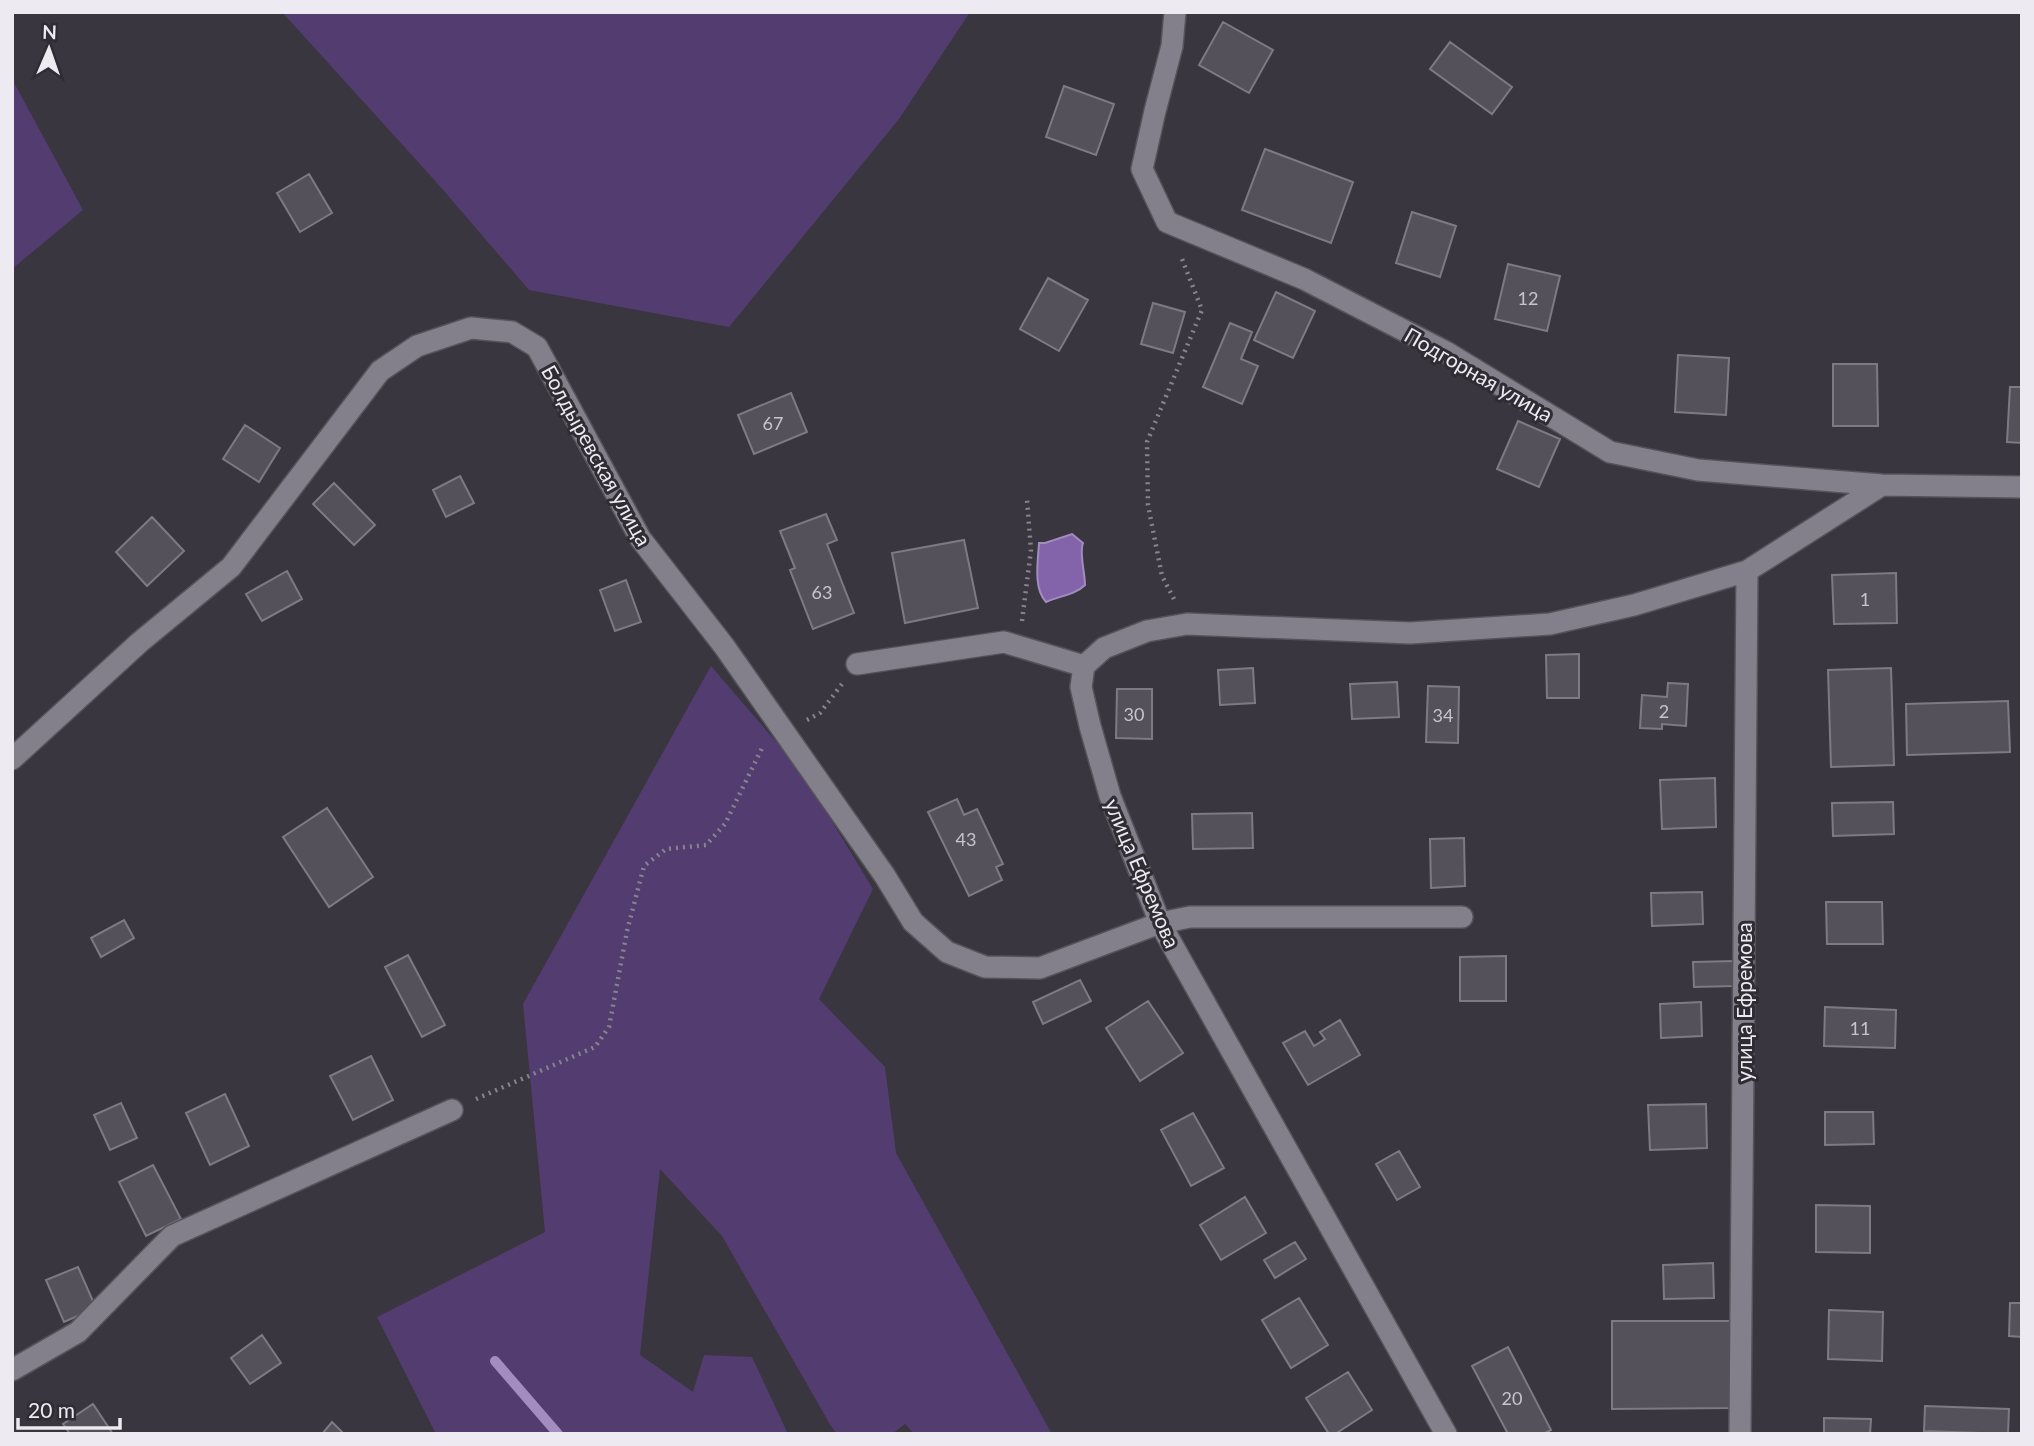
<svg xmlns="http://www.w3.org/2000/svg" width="2034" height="1446" font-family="Lato,sans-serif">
	<rect width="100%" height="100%" fill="#39363f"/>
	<path fill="#533c70" d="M 282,12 L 970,12 L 899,119 L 729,327 L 529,290 L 438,184 Z
		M 12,79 L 83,210 L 12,269 Z
		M 711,666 L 802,772 L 873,889 L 819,999 L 885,1067 L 896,1153 L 1052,1434 L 914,1434 L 905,1424 L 892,1434 L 837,1434 L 831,1426 L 722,1236 L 660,1169 L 640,1355 L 693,1392 L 704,1355 L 752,1357 L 788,1434 L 436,1434 L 377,1317 L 545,1232 L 523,1004 Z"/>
	<path fill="#8364aa" stroke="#a38cbf" stroke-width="2" d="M 1072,534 L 1083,543 C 1079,552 1085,573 1085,585 C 1075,595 1059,596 1046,602 C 1033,588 1038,561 1039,543 L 1045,543 Z"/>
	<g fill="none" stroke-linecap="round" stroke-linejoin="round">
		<path stroke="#a38cbf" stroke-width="10" d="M 495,1361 L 558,1434"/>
	</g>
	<path fill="#55515b" stroke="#7e7a84" stroke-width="2" d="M 1223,22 L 1273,50 L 1249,93 L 1199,65 Z
		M 1450,42 L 1512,87 L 1492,114 L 1430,69 Z
		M 1064,86 L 1114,104 L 1096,155 L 1046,137 Z
		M 1265,149 L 1353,182 L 1331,243 L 1242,210 Z
		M 309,174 L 332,213 L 300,232 L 277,193 Z
		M 1412,212 L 1456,226 L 1440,277 L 1396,263 Z
		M 1508,264 L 1560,276 L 1547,331 L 1495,319 Z
		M 1048,278 L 1088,300 L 1059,351 L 1020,329 Z
		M 1276,292 L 1315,311 L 1293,358 L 1254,340 Z
		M 1153,303 L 1185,312 L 1173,353 L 1141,344 Z
		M 1230,323 L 1252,332 L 1241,359 L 1258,366 L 1242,404 L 1203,387 Z
		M 1678,355 L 1729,358 L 1726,415 L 1675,412 Z
		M 1833,364 L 1877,364 L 1878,426 L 1833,426 Z
		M 2010,387 L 2022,387 L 2022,443 L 2007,442 Z
		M 791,393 L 807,432 L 754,454 L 738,415 Z
		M 1518,421 L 1560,439 L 1539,487 L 1497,469 Z
		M 245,425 L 280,448 L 259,482 L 223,459 Z
		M 460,476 L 474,503 L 446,517 L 433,490 Z
		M 334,483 L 375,525 L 354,545 L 313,504 Z
		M 826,514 L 837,540 L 827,544 L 854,613 L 813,629 L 790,570 L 795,568 L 780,531 Z
		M 152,517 L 184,551 L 147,586 L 116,552 Z
		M 964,540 L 978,608 L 905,623 L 892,553 Z
		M 287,571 L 302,599 L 262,621 L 246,594 Z
		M 1896,573 L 1897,623 L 1834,624 L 1832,575 Z
		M 626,580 L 641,622 L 615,631 L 600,590 Z
		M 1579,654 L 1579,698 L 1547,698 L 1546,655 Z
		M 1253,668 L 1255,703 L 1220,705 L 1218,670 Z
		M 1891,668 L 1894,765 L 1831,767 L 1828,670 Z
		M 1397,682 L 1399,717 L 1352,719 L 1350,684 Z
		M 1668,683 L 1688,684 L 1686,726 L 1662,724 L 1662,729 L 1640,728 L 1642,695 L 1667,697 Z
		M 1428,686 L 1459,687 L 1458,743 L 1426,742 Z
		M 1117,689 L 1152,689 L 1152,739 L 1116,738 Z
		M 2008,701 L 2010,752 L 1907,755 L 1906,704 Z
		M 1715,778 L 1716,827 L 1662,829 L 1660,780 Z
		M 957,799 L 964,815 L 977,809 L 1003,864 L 996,867 L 1002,880 L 969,896 L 928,812 Z
		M 1893,802 L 1894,834 L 1833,836 L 1832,803 Z
		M 327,808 L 373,877 L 329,907 L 283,837 Z
		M 1252,813 L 1253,848 L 1193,849 L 1192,814 Z
		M 1464,838 L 1465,886 L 1431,888 L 1430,839 Z
		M 1702,892 L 1703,924 L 1652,926 L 1651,893 Z
		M 1826,902 L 1882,902 L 1883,944 L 1827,944 Z
		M 124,920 L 134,938 L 101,957 L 91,938 Z
		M 408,955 L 445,1025 L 422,1037 L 385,967 Z
		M 1506,956 L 1506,1001 L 1460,1001 L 1460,957 Z
		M 1735,961 L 1736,986 L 1694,987 L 1693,962 Z
		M 1080,980 L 1091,1001 L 1043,1024 L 1033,1002 Z
		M 1148,1001 L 1183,1053 L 1140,1081 L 1106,1028 Z
		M 1701,1002 L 1702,1036 L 1661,1038 L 1660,1004 Z
		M 1825,1007 L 1896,1010 L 1895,1048 L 1824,1046 Z
		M 1340,1020 L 1360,1055 L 1308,1085 L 1283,1043 L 1305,1031 L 1314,1046 L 1325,1039 L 1320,1032 Z
		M 371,1056 L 393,1100 L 353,1120 L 330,1076 Z
		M 225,1094 L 249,1146 L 210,1165 L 186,1113 Z
		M 121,1103 L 137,1138 L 110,1150 L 94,1115 Z
		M 1706,1104 L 1707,1148 L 1650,1150 L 1648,1105 Z
		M 1825,1112 L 1873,1112 L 1874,1144 L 1825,1145 Z
		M 1193,1113 L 1224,1168 L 1191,1186 L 1161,1130 Z
		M 1399,1151 L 1420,1187 L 1397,1200 L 1376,1164 Z
		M 153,1165 L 181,1219 L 146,1236 L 119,1182 Z
		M 1245,1197 L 1266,1233 L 1221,1260 L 1200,1225 Z
		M 1816,1205 L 1870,1206 L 1870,1253 L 1816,1252 Z
		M 1295,1242 L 1306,1259 L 1275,1278 L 1264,1260 Z
		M 1713,1263 L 1714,1298 L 1664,1299 L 1663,1265 Z
		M 78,1267 L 96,1308 L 64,1322 L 46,1280 Z
		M 1299,1298 L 1328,1345 L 1291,1368 L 1262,1320 Z
		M 2010,1303 L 2022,1303 L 2022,1337 L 2009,1336 Z
		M 1829,1310 L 1883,1312 L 1882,1361 L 1828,1359 Z
		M 1612,1321 L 1732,1321 L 1733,1408 L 1612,1409 Z
		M 262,1335 L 281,1363 L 250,1384 L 231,1358 Z
		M 1508,1347 L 1551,1430 L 1543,1434 L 1508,1434 L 1472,1366 Z
		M 1348,1372 L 1372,1410 L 1335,1434 L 1329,1434 L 1306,1398 Z
		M 93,1404 L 113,1434 L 70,1434 L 63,1424 Z
		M 1925,1406 L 2009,1409 L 2008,1434 L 1924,1431 Z
		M 1824,1418 L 1871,1419 L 1870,1434 L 1824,1434 Z
		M 332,1422 L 344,1434 L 322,1434 Z"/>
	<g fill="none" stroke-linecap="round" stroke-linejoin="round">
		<g stroke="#55535a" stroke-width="24">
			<path id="minor" d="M 1175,12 L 1172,46 L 1155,111 L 1142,169 L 1167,222 L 1304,279 L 1446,352 L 1610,452 L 1698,470 L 1882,485 L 2022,487
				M 857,664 L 1004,642 L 1084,666
				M 1084,666 L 1081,687 L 1090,726 L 1110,796 L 1160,923 L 1446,1434
				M 1084,666 L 1104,648 L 1147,631 L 1187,624 L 1410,633 L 1550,624 L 1634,605 L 1747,571 L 1882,485
				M 12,759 L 140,642 L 231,567 L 380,371 L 417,346 L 471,328 L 512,332 L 537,347 L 640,538 L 724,646 L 885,876 L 913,922 L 947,952 L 985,967 L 1040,968 L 1160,923 L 1190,917 L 1462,917
				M 12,1370 L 78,1332 L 172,1236 L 452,1110
				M 1740,1434 L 1747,571"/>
		</g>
		<path stroke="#87848c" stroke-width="4.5" stroke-dasharray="2 5" stroke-linecap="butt" d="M 1174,599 L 1162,576 L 1148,505 L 1147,442 L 1202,310 L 1182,259
			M 1022,621 L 1031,550 L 1027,500
			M 807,720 L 820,713 L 842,684
			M 476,1099 L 595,1047 L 609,1027 L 627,931 L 644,866 L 666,849 L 706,845 L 725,824 L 762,748"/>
		<use href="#minor" stroke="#84808b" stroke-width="21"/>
	</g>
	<g text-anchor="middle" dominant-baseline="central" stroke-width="6" stroke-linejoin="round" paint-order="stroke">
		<g font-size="18" fill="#c7c4cc">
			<text x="1528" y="298">12</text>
			<text x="773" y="423">67</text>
			<text x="822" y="592">63</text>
			<text x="1865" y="599">1</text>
			<text x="1664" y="711">2</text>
			<text x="1134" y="714">30</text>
			<text x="1443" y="715">34</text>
			<text x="966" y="839">43</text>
			<text x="1860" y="1028">11</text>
			<text x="1512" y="1398">20</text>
		</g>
		<g font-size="21" fill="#edebf1" stroke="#2f2c34">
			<text transform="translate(1479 374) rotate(30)">Подгорная улица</text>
			<text transform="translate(597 455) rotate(61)">Болдыревская улица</text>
			<text transform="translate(1143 873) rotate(67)">улица Ефремова</text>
			<text transform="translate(1743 1002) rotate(-90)">улица Ефремова</text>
		</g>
	</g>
	<rect width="2034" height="1446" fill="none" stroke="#edebf1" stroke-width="28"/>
	<g transform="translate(49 49) rotate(2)" stroke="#2f2c34" stroke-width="5" paint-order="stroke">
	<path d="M0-5L12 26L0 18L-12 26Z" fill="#edebf1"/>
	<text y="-10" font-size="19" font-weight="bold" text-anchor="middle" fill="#edebf1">N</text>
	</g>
	<path d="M18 1418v10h102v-10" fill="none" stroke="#edebf1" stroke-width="3.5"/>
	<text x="28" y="1418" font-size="21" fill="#edebf1" stroke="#2f2c34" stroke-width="5" paint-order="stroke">20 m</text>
</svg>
